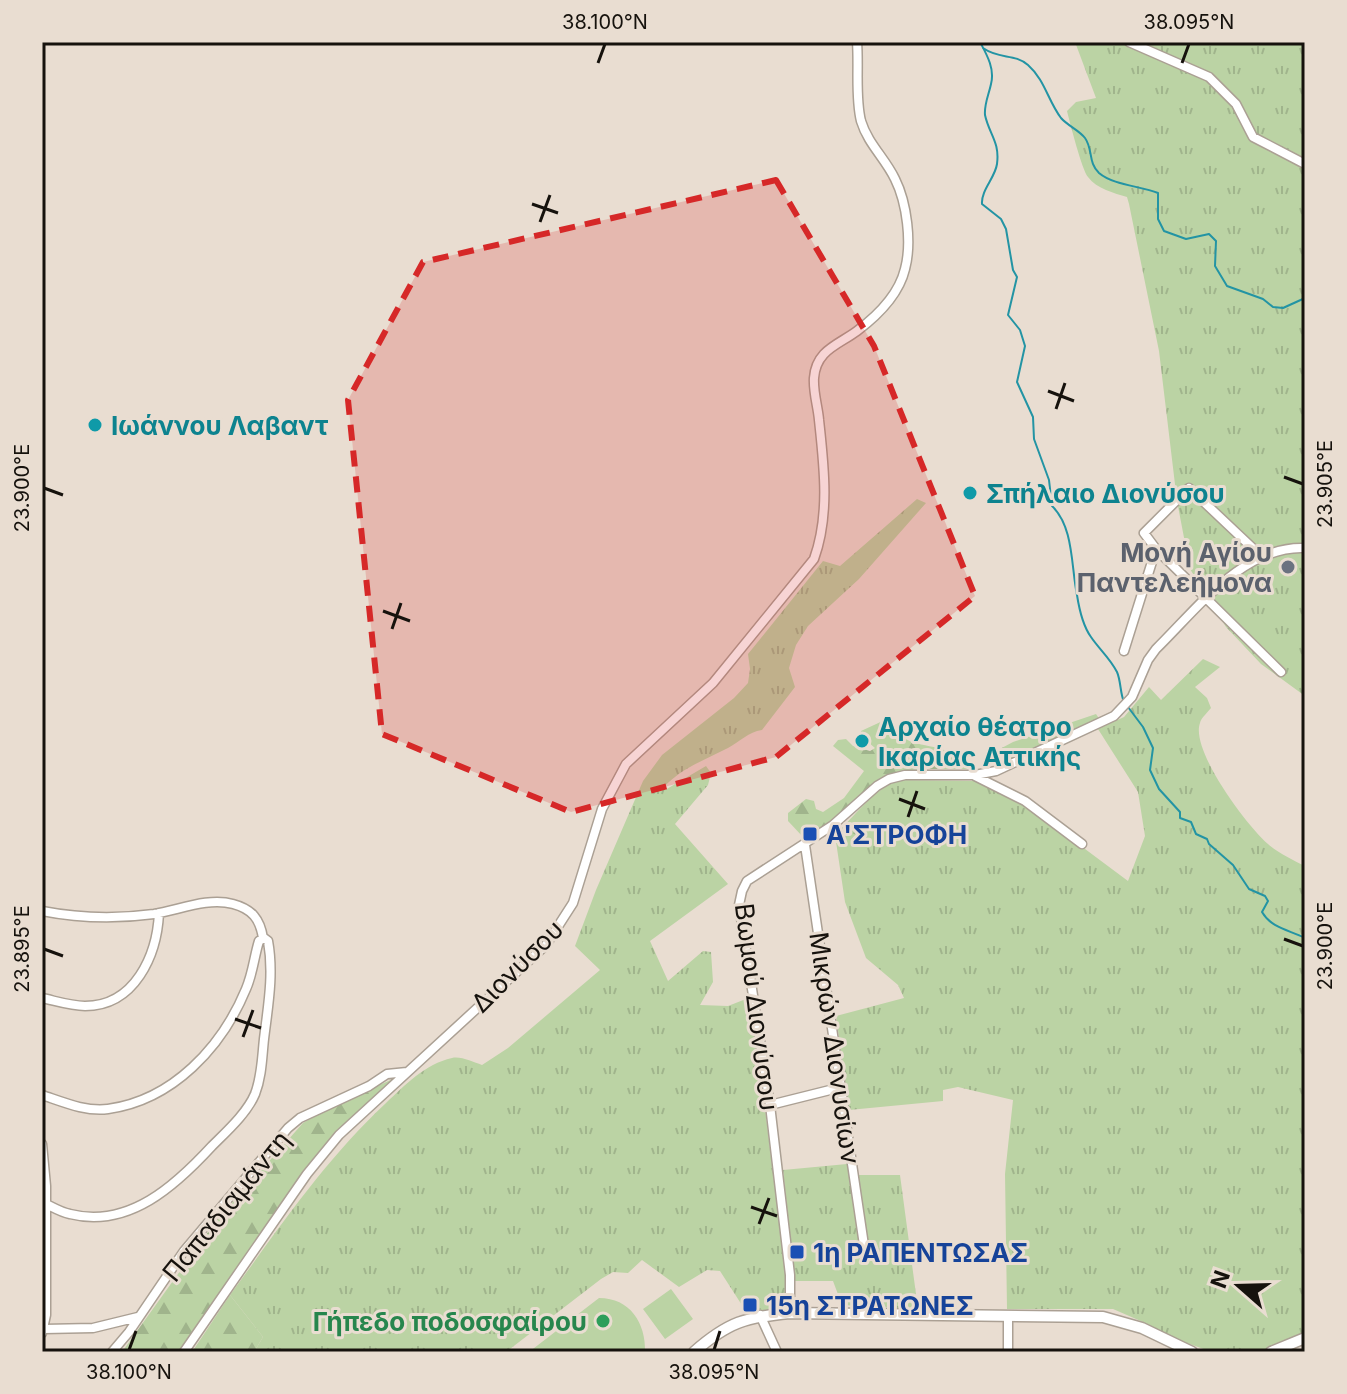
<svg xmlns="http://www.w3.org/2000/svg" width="1347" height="1394" font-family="Inter,sans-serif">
	<defs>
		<pattern id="grass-tufts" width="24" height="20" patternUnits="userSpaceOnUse" patternTransform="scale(2)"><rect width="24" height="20" fill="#bbd3a4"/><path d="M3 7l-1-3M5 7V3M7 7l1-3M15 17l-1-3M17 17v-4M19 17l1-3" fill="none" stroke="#a0b48c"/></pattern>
		<pattern id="forest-firs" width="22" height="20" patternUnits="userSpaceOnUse" patternTransform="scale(2)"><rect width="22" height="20" fill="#bbd3a4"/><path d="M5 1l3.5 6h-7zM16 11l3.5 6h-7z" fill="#a0b48c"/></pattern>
	</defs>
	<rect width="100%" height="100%" fill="#e9ddd1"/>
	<path fill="url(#grass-tufts)" d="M 1075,42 L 1305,42 L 1305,696 L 1261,664 L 1226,627 L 1190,569 L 1177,501 L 1159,351 L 1129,204 L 1127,197 C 1114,193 1097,189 1088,177 C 1082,170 1070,123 1067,111 L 1076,102 L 1096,98 Z
		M 917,499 L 926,503 L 859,579 L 808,626 L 796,645 L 789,668 L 795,687 L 762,730 C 748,732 741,741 728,748 C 705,760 681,768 663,788 L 665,790 L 706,766 L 711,773 L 708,785 L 675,824 L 728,884 L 650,941 L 668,981 L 703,951 L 711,952 L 713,982 L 700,1005 L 728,1006 L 751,997 L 786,1277 L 784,1310 L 747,1313 L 720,1271 L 707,1270 L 679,1287 L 642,1260 L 628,1273 L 613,1272 L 601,1279 L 506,1352 L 254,1352 L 263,1337 L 230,1295 C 279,1228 325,1160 386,1103 C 405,1085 425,1064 452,1058 C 461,1056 473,1062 482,1065 L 508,1048 L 600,970 L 575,946 L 596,890 L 643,781 L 662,755 L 734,698 L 748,683 L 750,669 L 748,654 L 823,561 L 840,566 Z
		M 1203,659 L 1220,667 L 1195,687 L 1207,698 L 1211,708 C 1208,712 1201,718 1200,723 C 1190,750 1247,826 1268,844 C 1278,853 1293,860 1305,866 L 1305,1333 L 1264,1351 L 1212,1352 L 1173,1338 L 1143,1322 L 1113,1309 L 1007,1309 L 1005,1174 L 1013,1100 L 958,1087 L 943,1090 L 943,1101 L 849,1110 L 836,1016 L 904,998 L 898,985 L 866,958 L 845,902 L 835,835 C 854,817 875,787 900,780 L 978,781 L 1030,808 L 1128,881 L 1145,836 L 1138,792 L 1098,729 L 1124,717 L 1149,687 L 1161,700 Z
		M 847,1164 L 850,1175 L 900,1175 L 918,1309 L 842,1305 L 833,1281 L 795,1281 L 783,1170 Z"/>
	<path fill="url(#forest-firs)" d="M 1096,714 L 1100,720 L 1012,759 L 998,750 L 1013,742 Z
		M 887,719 L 894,722 C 901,750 930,741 950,753 L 958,750 L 964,755 L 964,763 L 967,769 L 918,769 L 890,774 L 877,781 L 824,826 L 803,837 L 788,821 L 788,813 L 806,799 L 814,801 L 816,809 L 823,812 L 844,798 L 864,771 L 833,746 L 838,740 L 846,739 L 853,746 L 870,751 L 875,748 L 861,736 L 861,731 Z
		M 395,1078 L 335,1132 L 304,1170 L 179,1352 L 122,1352 L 216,1221 L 303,1123 L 329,1108 Z
		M 230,1295 L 263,1337 L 254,1352 L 192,1352 Z"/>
	<path fill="#bbd3a4" d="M 671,1289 L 693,1319 L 665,1339 L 643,1309 Z
		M 599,1298 C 630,1298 646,1323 645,1352 L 529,1352 Z"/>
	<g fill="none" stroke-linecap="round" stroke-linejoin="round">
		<path stroke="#2394a4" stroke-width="2" d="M 980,42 C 987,55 995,69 991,84 C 989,94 984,104 985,115 C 989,134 1000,142 997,164 C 995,178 981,190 982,204 L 1001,219 L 1006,229 L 1013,270 L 1017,277 L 1008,315 L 1020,330 L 1025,346 L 1017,382 L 1033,417 L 1034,439 L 1049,480 L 1052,506 C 1074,527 1071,567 1077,595 C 1079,608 1083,626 1091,637 C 1099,649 1110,658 1117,672 C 1121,681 1120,693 1124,702
			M 983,48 C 1000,60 1014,53 1028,65 C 1045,80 1048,101 1061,118 C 1068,126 1079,130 1085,138 C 1093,149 1088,163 1099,173 C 1113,185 1140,186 1158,193 L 1158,219 L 1164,231 L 1186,239 L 1209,234 L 1216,241 L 1215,266 L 1227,286 L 1263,299 L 1273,307 L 1283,308 L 1305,298
			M 1128,707 L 1143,727 L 1153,748 L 1150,770 L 1159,789 L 1180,812 L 1180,818 L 1191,822 L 1196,834 L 1207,839 L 1209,844 L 1233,865 L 1249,889 L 1265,896 L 1268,901 L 1262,912 C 1272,929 1290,930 1305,938"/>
		<g stroke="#aba094" stroke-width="11">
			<path id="minor" d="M 1129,42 L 1209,77 L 1236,104 L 1253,137 L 1305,164
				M 1261,556 L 1189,488 L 1144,533 L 1156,549 L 1281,672
				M 1124,651 L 1156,549
				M 975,776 L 1025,801 L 1082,844
				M 805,845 L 865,1252
				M 42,911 C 78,918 117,919 154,914 C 179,910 208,897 233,904 C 252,909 260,919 263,938
				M 42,998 C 56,1001 71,1006 85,1006 C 135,1006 157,955 159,913
				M 42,1095 C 63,1102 86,1112 108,1109 C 173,1100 222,1047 246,989 C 253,973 254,957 259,941 L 264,938 L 268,941 C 274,974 268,1006 264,1039 C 262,1057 262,1076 255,1094 C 247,1113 227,1131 212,1146 C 176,1185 129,1229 70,1214 C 60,1212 51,1206 42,1202
				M 770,1105 L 842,1087
				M 42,1144 L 46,1186 L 46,1315 L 42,1333
				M 790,1313 L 790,1275 L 770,1105 L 739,905 L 742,891 L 747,881 L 833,825 L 877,786 L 889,779 L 905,775 L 975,775 L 996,771 L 1114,716 L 1132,697 L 1148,660 L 1156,649 C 1196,610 1244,545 1305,548
				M 760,1315 L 777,1352
				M 44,1329 L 93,1328 L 138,1317
				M 112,1352 L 129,1332 L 184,1251 L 288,1128 L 300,1118 L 369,1086 L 387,1074 L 407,1072
				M 184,1352 L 307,1174 L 339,1135 L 546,945 L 573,903 L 602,809 L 626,764 L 713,683 L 814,559 C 830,515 824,466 819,420 C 818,407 813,392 814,378 C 816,350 838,345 857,331 C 877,316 899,294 905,269 C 912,243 907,203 895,179 C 885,158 868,144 861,121 C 855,97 859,67 857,42
				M 1008,1352 L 1008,1317"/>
		</g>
		<g stroke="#aba094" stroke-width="13">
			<path id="major" d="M 694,1352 C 728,1322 746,1317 790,1313 L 1103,1317 L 1142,1328 L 1192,1352
				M 1271,1352 L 1305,1338"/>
		</g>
		<use href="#minor" stroke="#fff" stroke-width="8"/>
		<use href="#major" stroke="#fff" stroke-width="10"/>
	</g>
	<path fill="#d62828" fill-opacity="0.2" stroke="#d62828" stroke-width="6" stroke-dasharray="16 10" stroke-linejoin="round" d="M 776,180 L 874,346 L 975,596 L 776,757 L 571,812 L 382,734 L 348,400 L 423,262 Z"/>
	<path fill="none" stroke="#16120d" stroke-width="3" d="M 598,63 L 605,44M 1182,63 L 1189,44M 532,204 L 558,213M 540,222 L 550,195M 1048,391 L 1074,401M 1056,409 L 1065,383M 1284,477 L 1303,484M 44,488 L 63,495M 383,611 L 410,621M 392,629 L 401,603M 899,799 L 925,809M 908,817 L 917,791M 1284,939 L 1303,946M 44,949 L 63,956M 235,1019 L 261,1028M 243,1037 L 253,1010M 751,1207 L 777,1216M 759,1224 L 769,1198M 129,1350 L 136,1331M 714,1350 L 720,1331"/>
	<g fill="#0f9aa8" stroke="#e9ddd1" stroke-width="3">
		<circle cx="95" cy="425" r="8"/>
		<circle cx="970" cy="493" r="8"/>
		<circle cx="862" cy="741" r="8"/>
	</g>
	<circle fill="#6b7280" stroke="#e9ddd1" stroke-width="3" cx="1288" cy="567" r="8"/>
	<g fill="#1a4fb4" stroke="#e9ddd1" stroke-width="3">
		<rect x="802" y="826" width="16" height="16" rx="4"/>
		<rect x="789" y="1244" width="16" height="16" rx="4"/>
		<rect x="742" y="1297" width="16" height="16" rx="4"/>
	</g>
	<circle fill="#2e9e5b" stroke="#e9ddd1" stroke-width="3" cx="603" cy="1321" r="8"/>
	<g text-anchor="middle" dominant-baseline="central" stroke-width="6" stroke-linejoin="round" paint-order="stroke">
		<g font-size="26" font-weight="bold" fill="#0d838f" stroke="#e9ddd1" text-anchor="start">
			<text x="111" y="425">Ιωάννου Λαβαντ</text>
			<text x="986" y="493">Σπήλαιο Διονύσου</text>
			<text x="878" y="726">Αρχαίο θέατρο<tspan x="878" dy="30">Ικαρίας Αττικής</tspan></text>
		</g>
		<g font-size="26" font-weight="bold" fill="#5b616d" stroke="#e9ddd1" text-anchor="end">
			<text x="1272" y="552">Μονή Αγίου<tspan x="1272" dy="30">Παντελεήμονα</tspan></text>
		</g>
		<g font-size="26" font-weight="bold" fill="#164399" stroke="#e9ddd1" text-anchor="start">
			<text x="826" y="834">Α'ΣΤΡΟΦΗ</text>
			<text x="813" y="1252">1η ΡΑΠΕΝΤΩΣΑΣ</text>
			<text x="766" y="1305">15η ΣΤΡΑΤΩΝΕΣ</text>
		</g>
		<g font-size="26" fill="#16120d" stroke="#e9ddd1">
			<text transform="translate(517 966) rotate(-45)">Διονύσου</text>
			<text transform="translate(757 1007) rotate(83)">Βωμού Διονύσου</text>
			<text transform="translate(835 1048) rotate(82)">Μικρών Διονυσίων</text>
			<text transform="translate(226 1206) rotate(-51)">Παπαδιαμάντη</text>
		</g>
		<g font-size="26" font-weight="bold" fill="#27864d" stroke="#e9ddd1" text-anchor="end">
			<text x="587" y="1321">Γήπεδο ποδοσφαίρου</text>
		</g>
	</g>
	<rect width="1347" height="1394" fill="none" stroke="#e9ddd1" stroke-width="88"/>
	<g transform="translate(1239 1286) rotate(290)" stroke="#e9ddd1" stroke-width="6" paint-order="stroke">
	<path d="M0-6L14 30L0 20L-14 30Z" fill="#16120d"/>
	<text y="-12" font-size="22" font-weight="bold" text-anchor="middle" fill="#16120d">N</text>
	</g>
	<rect x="44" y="44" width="1259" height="1306" fill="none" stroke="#16120d" stroke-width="3"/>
	<g font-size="20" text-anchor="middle" fill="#16120d">
		<text x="605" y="29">38.100°N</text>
		<text x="1189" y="29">38.095°N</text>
		<text transform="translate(1325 484) rotate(-90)" y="7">23.905°E</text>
		<text transform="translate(22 488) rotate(-90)" y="7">23.900°E</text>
		<text transform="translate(1325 946) rotate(-90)" y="7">23.900°E</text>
		<text transform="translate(22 949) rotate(-90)" y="7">23.895°E</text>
		<text x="129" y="1379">38.100°N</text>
		<text x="714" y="1379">38.095°N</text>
	</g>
</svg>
